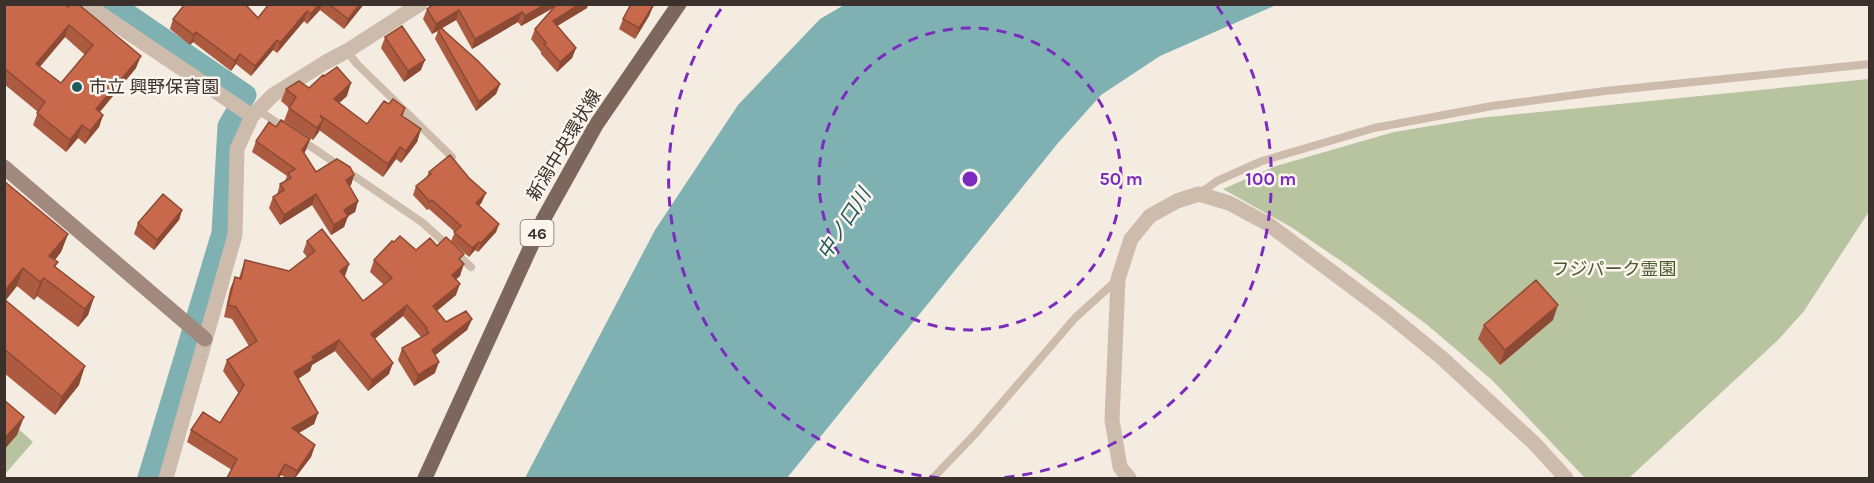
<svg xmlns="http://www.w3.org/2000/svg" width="1874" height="483" font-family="Karla,'Noto Sans JP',sans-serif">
	<rect width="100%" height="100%" fill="#f4ebe1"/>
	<path fill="#b8c4a0" d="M 1869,79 L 1868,213 L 1804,311 L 1777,341 L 1629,478 L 1585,478 L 1492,380 L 1426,324 L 1347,265 L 1291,227 L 1223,189 L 1276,166 L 1394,132 L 1479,118 Z
		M 5,417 L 33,442 L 5,474 Z"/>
	<path fill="#7fb0b2" d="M 844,5 L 1276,5 L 1160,56 L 1101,95 L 1058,143 L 787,478 L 525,478 L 655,230 L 738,105 L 820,19 Z"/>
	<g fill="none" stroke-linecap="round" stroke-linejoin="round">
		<path stroke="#7fb0b2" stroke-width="21" d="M 113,4 L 246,95 L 228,126 L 222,233 L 148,478"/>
		<path stroke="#cdbbac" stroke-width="8" d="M 347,51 L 357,64 L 452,157
			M 258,110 L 285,128
			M 300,139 L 423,223 L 471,267
			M 1199,194 L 1217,181 L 1262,161 L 1374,128 L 1492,106 L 1605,91 L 1870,64
			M 933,478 L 976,433 L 1075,318 L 1117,280"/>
		<path stroke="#cdbbac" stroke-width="15" d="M 86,4 L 252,116
			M 166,478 L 235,235 L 237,149 L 252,116 L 273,95 L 326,62 L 347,51 L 420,4
			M 1129,478 L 1120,467 L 1112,420 L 1118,279 L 1131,239 L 1150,216 L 1177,201 L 1199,194 L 1229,203 L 1268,224 L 1387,313 L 1442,358 L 1535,444 L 1566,478"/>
		<path stroke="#a18a7d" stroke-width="15" d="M 4,167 L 205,339"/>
		<path stroke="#7d675c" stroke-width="15" d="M 425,478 L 543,220 L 596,125 L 679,4"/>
	</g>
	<path fill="#ac5a40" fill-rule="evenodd" d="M 4,4 L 65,4 L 136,68 L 100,112 L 103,115 L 99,127 L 85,144 L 78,138 L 66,152 L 33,125 L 38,112 L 4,84 ZM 65,37 L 85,55 L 61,83 L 40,67 Z
		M 269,4 L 364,4 L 344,29 L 320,10 L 307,24 L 304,21 L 277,53 L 273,50 L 251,76 L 236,64 L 231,71 L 193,42 L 190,45 L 170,29 L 173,19 L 258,18 Z
		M 434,4 L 588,4 L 587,8 L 557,26 L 576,48 L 572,58 L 557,72 L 541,54 L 541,52 L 531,39 L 535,29 L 555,7 L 521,26 L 518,22 L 472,49 L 456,20 L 442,28 L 500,84 L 496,94 L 476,111 L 435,39 L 438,31 L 432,34 L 423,19 L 427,9 Z
		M 653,6 L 649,16 L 635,39 L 619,29 L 623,19 Z
		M 385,37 L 421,70 L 404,82 L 381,48 Z
		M 309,88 L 347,96 L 339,103 L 367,124 L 389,104 L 405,108 L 403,116 L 421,129 L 417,142 L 401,163 L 396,159 L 383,177 L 319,130 L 313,140 L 284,121 L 289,108 L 281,101 L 286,89 Z
		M 276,127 L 310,139 L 306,150 L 304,153 L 316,172 L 354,175 L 351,185 L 349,186 L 358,201 L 355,212 L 348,216 L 344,227 L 331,235 L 312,205 L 280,225 L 269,208 L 273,197 L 277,195 L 280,184 L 285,181 L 287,176 L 252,152 L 256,141 Z
		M 429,172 L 482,202 L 479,206 L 499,224 L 496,232 L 478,252 L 475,250 L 469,257 L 451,241 L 455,232 L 429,209 L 427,210 L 413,195 L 416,186 L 426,178 Z
		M 4,181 L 68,234 L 61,252 L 55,260 L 58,262 L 55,268 L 94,297 L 88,315 L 78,327 L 37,296 L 34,300 L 17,286 L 6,300 L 79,385 L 55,415 L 4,373 Z
		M 182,210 L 179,220 L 154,250 L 134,234 L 138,223 Z
		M 307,241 L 349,264 L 344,277 L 363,301 L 384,285 L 370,272 L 374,260 L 394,242 L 416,250 L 437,246 L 461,261 L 460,276 L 456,279 L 456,295 L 437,311 L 446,322 L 472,319 L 467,330 L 435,355 L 435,373 L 414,386 L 398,360 L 402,348 L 421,337 L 403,316 L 374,339 L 389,374 L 368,391 L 335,351 L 312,365 L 310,371 L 298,379 L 318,413 L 314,424 L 299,433 L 315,445 L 311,457 L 295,478 L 286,478 L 281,475 L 232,470 L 187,442 L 191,430 L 220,423 L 239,394 L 223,371 L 227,360 L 249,346 L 232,319 L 224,317 L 230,289 L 235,277 L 239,278 L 245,260 L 289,271 L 307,257 L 303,252 Z
		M 1553,320 L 1500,365 L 1478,339 L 1484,325 Z"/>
	<path fill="#8c4a34" d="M 319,4 L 322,4 L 320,10 L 307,24 L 311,14 Z
		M 360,4 L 364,4 L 344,29 L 348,19 Z
		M 546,4 L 560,4 L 521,26 L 525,16 Z
		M 580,4 L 588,4 L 587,8 L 549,31 L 553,21 Z
		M 653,6 L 649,16 L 635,39 L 639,28 Z
		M 459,10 L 456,20 L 432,34 L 436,24 Z
		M 307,11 L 304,21 L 277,53 L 280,43 Z
		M 522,12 L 518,22 L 472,49 L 475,39 Z
		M 69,25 L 65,37 L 31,76 L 36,64 Z
		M 196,32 L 193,42 L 190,45 L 194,35 Z
		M 277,40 L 273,50 L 251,76 L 255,66 Z
		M 576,48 L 572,58 L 557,72 L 560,62 Z
		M 240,54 L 236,64 L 231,71 L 235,61 Z
		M 141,56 L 136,68 L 92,121 L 96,109 Z
		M 425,60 L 421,70 L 404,82 L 408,71 Z
		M 351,83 L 347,96 L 329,112 L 334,99 Z
		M 500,84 L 496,94 L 476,111 L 479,102 Z
		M 103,115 L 99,127 L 85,144 L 90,131 Z
		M 323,120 L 319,132 L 313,140 L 317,128 Z
		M 82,125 L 78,138 L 66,152 L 70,140 Z
		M 421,129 L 417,142 L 401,163 L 406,151 Z
		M 310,139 L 306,150 L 298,161 L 302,150 Z
		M 400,147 L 396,159 L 383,177 L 388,164 Z
		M 354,175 L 351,185 L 342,191 L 346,180 Z
		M 486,193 L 482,202 L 473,212 L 476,203 Z
		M 316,194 L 312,205 L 280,225 L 284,215 Z
		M 358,201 L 355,212 L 340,221 L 344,210 Z
		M 182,210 L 179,220 L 154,250 L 157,240 Z
		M 348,216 L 344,227 L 331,235 L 334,225 Z
		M 499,224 L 496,232 L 478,252 L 481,243 Z
		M 68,234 L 61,252 L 43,274 L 49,256 Z
		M 479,242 L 475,250 L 469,257 L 472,248 Z
		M 349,264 L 345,276 L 336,283 L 340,271 Z
		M 464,264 L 460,276 L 448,286 L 452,275 Z
		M 23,268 L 17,286 L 4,302 L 4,292 Z
		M 44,278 L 37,296 L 34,300 L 40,282 Z
		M 460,284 L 456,295 L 429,317 L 433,306 Z
		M 94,297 L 88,315 L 78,327 L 85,309 Z
		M 407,305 L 403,316 L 366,346 L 371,334 Z
		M 1558,305 L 1553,320 L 1500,365 L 1505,350 Z
		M 472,319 L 467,330 L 428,361 L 432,350 Z
		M 339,340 L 335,351 L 312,365 L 310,371 L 290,384 L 294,372 L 312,357 Z
		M 439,362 L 435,373 L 414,386 L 418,375 Z
		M 393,363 L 389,374 L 368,391 L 372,380 Z
		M 85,366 L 79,385 L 55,415 L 62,397 Z
		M 318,413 L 314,424 L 288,439 L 292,428 Z
		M 24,417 L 17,435 L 4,450 L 4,439 Z
		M 315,445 L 311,457 L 295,478 L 294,478 L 297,471 Z
		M 285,464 L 281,475 L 279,478 L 277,478 Z"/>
	<path fill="#c8694b" stroke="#8c4a34" stroke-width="1.5" fill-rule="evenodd" d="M 4,4 L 65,4 L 68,7 L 70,4 L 78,4 L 141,56 L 96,109 L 103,115 L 90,131 L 82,125 L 70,140 L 37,113 L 45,102 L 4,68 ZM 69,25 L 93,45 L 61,83 L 36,64 Z
		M 185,4 L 245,4 L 258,18 L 269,4 L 319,4 L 311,14 L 307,11 L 280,43 L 277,40 L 255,66 L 240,54 L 235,61 L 196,32 L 194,35 L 173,19 Z
		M 329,4 L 360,4 L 348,19 Z
		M 434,4 L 546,4 L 525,16 L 522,12 L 475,39 L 459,10 L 436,24 L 427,9 Z
		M 557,4 L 580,4 L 553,21 L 576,48 L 560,62 L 544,44 L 546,43 L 535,29 Z
		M 631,4 L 651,4 L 653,6 L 639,28 L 623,19 Z
		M 402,26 L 425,60 L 408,71 L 385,37 Z
		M 441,28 L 478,61 L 500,84 L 479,102 L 438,30 Z
		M 337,67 L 351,83 L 334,99 L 367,124 L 384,101 L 389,104 L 393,99 L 405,108 L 401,115 L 421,129 L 406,151 L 400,147 L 388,164 L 320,115 L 323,120 L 317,128 L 289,108 L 296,97 L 286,89 L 299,81 L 309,88 L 323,75 L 324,76 Z
		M 281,120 L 310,139 L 302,150 L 316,172 L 337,159 L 350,167 L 354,175 L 346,180 L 358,201 L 344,210 L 348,216 L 334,225 L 316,194 L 284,215 L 273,197 L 284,190 L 280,184 L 291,178 L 288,173 L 295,169 L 256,141 L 269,122 L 276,127 Z
		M 450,155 L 469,178 L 486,193 L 476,203 L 499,224 L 481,243 L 479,242 L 472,248 L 454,232 L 461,226 L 432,200 L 430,202 L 416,186 L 431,174 L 429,172 Z
		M 4,181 L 68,234 L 49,256 L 58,262 L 54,266 L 94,297 L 85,309 L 44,278 L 40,282 L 23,268 L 4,292 Z
		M 163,194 L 182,210 L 157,240 L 138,223 Z
		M 322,229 L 349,264 L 340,271 L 363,301 L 392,278 L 374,260 L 392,241 L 394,242 L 400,236 L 416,250 L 430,238 L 437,246 L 446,237 L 464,254 L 459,259 L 464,264 L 452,275 L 460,284 L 433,306 L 446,322 L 466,311 L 472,319 L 432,350 L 439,362 L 418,375 L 402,348 L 429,333 L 426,329 L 427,328 L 407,305 L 371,334 L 393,363 L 372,380 L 339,340 L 312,357 L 314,360 L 294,372 L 318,413 L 292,428 L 315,445 L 297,471 L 285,464 L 277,478 L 227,478 L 237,459 L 191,430 L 203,412 L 220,423 L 244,385 L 227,360 L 257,341 L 236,307 L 228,305 L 235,277 L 241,279 L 245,260 L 289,271 L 315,251 L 307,241 Z
		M 1536,280 L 1558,305 L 1505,350 L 1484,325 Z
		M 4,299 L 85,366 L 62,397 L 4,349 Z
		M 4,400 L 24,417 L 4,439 Z"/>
	<g fill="none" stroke="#7b2cbf" stroke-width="3" stroke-dasharray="10 8">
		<circle cx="970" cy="179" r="151"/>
		<path d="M939 478A301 301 0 0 1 723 6M1217 6A301 301 0 0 1 1001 478"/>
	</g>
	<circle fill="#1f5a5e" stroke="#fbf5ee" stroke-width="2" cx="77" cy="87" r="6"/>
	<g text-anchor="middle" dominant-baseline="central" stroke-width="5" stroke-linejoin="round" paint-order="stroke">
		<rect fill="#fbf5ee" stroke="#756b66" stroke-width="1.5" x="520.5" y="220" width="33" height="26" rx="4.5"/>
		<g font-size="16" font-weight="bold" fill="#3b302b">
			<text x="537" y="233">46</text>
		</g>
		<g font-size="18" fill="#3b302b" stroke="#fbf5ee" text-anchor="start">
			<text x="89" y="87">市立 興野保育園</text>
		</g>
		<g font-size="18" fill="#3b302b" stroke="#fbf5ee">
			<text transform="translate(564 145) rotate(-59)">新潟中央環状線</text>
		</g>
		<g font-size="18" fill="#4a5a2e" stroke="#fbf5ee">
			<text x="1614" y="269">フジパーク霊園</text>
		</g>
		<g font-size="20" font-style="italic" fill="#1f5a5e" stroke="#fbf5ee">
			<text transform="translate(844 224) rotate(-57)">中ノ口川</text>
		</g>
	</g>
	<circle cx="970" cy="179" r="9" fill="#7b2cbf" stroke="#fbf5ee" stroke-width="3"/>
	<g font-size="18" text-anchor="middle" font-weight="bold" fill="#7b2cbf" stroke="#fbf5ee" stroke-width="5" stroke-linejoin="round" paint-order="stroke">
		<text x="1121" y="185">50 m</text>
		<text x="1271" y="185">100 m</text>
	</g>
	<rect width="1874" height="483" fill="none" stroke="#3b302b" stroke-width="12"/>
</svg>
